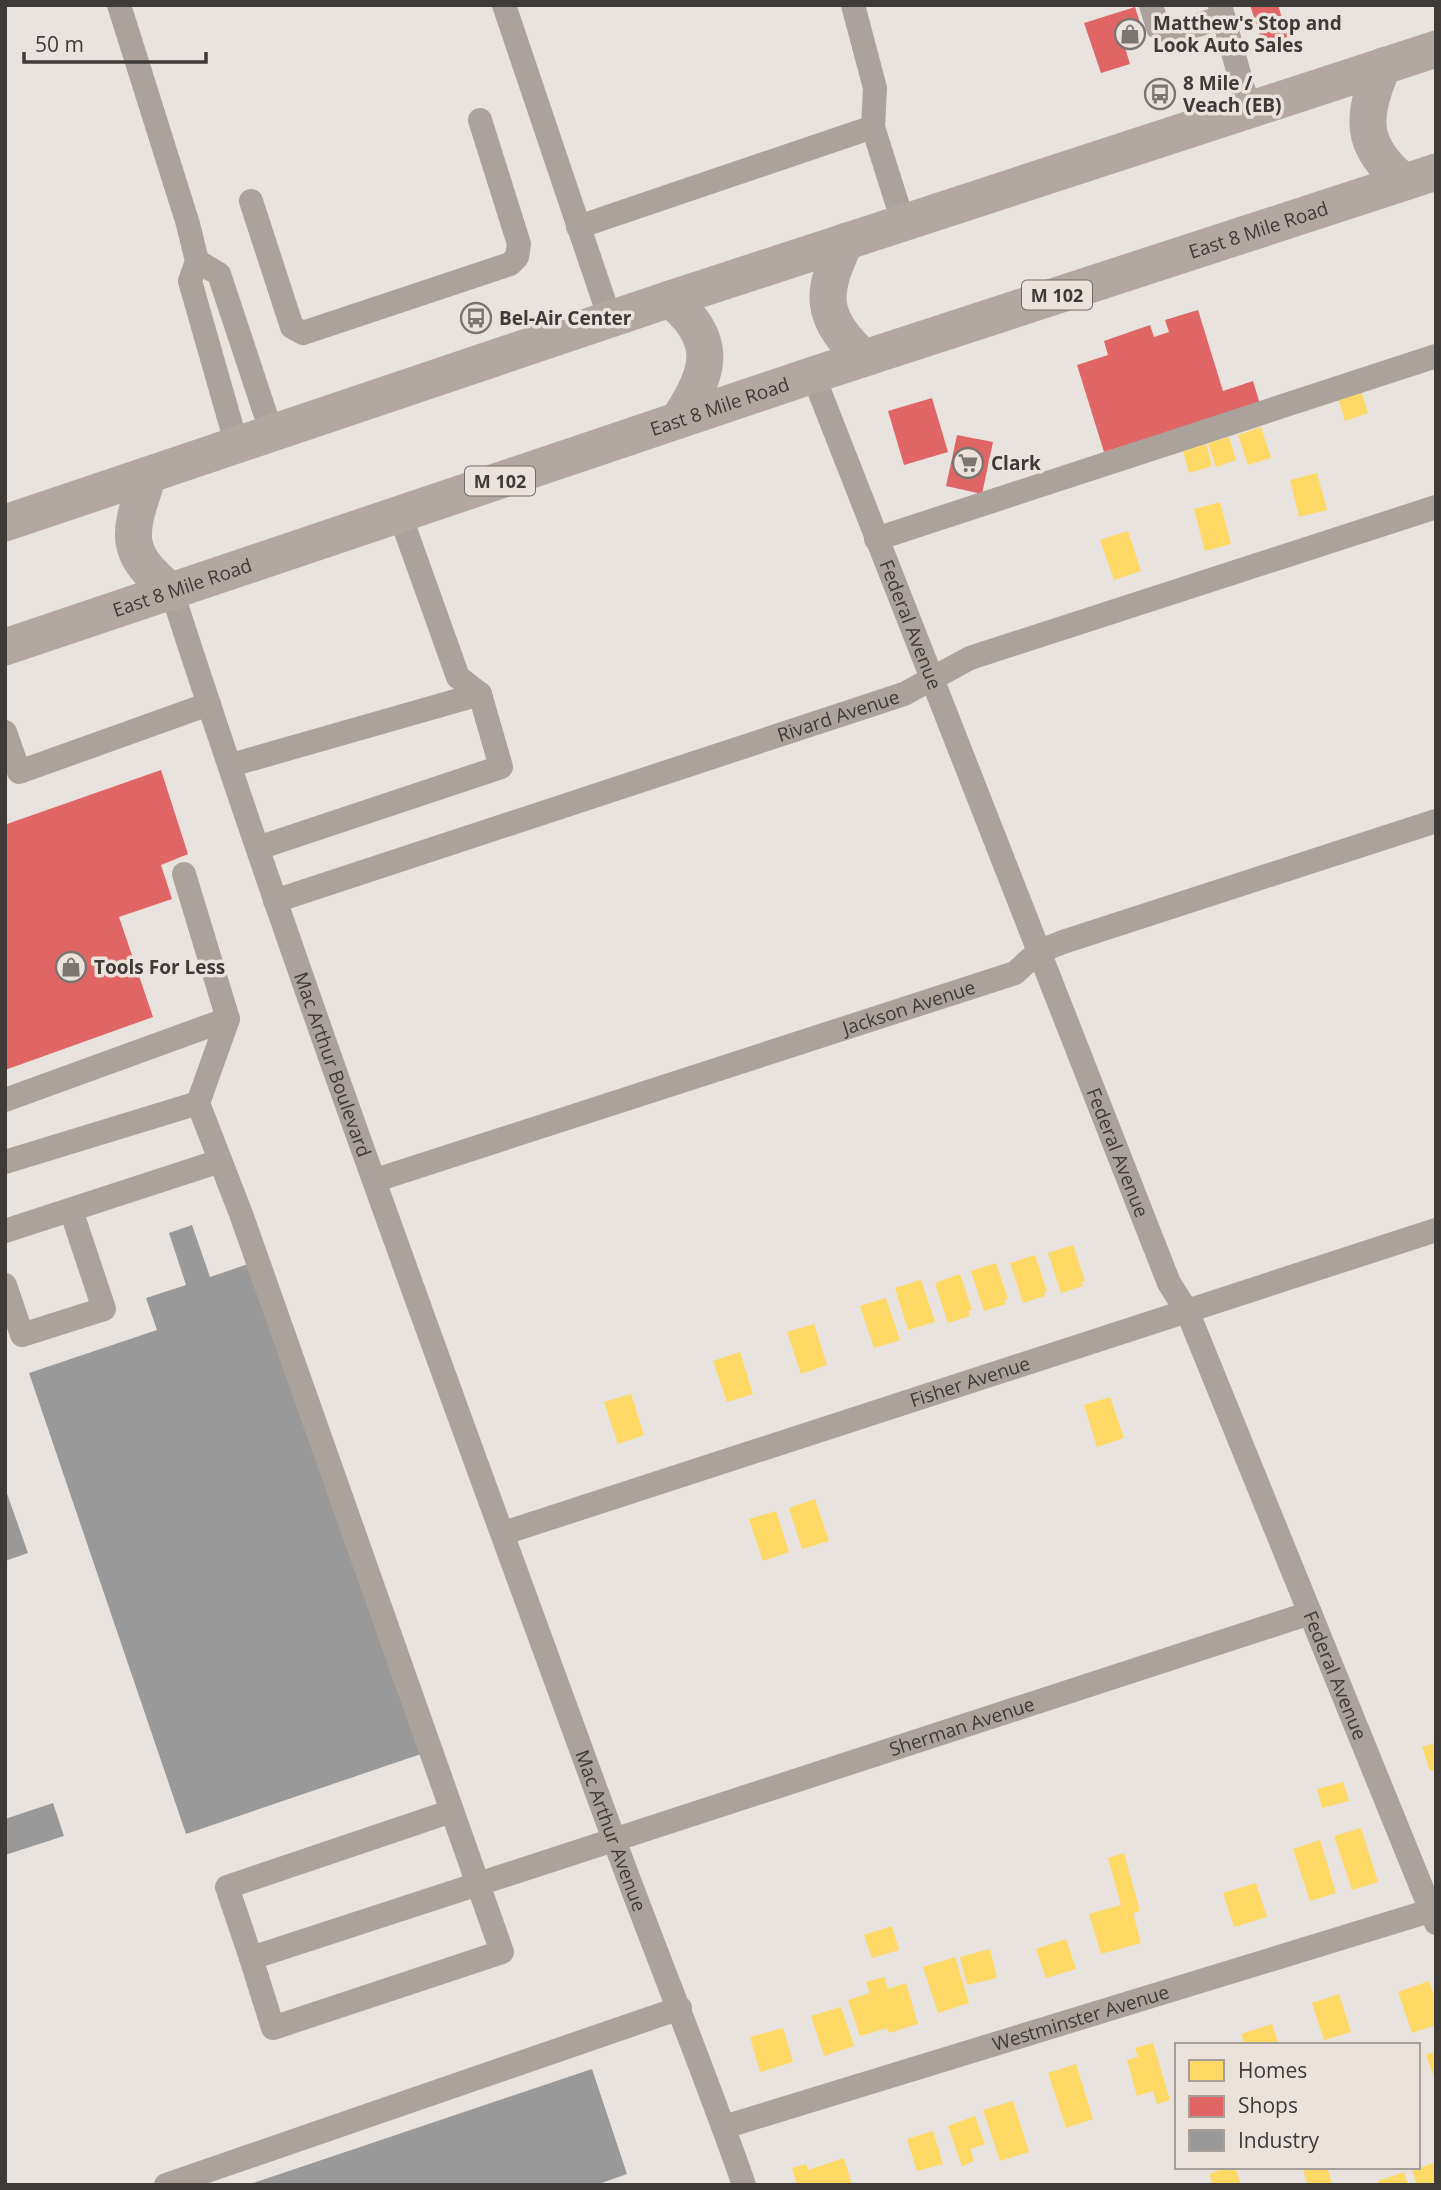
<svg xmlns="http://www.w3.org/2000/svg" width="1441" height="2190" font-family="'Open Sans',sans-serif">
	<rect width="100%" height="100%" fill="#e8e3de"/>
	<path fill="#ffd966" d="M 1361,391 L 1368,413 L 1345,421 L 1338,398 Z
		M 1261,427 L 1271,458 L 1248,465 L 1238,435 Z
		M 1229,437 L 1236,460 L 1216,467 L 1208,443 Z
		M 1206,444 L 1212,466 L 1189,473 L 1183,451 Z
		M 1317,473 L 1327,510 L 1299,517 L 1290,480 Z
		M 1220,502 L 1231,544 L 1205,551 L 1194,509 Z
		M 1128,531 L 1141,571 L 1114,580 L 1100,540 Z
		M 1073,1245 L 1085,1281 L 1081,1282 L 1083,1286 L 1061,1293 L 1048,1253 Z
		M 1035,1255 L 1047,1291 L 1044,1292 L 1045,1296 L 1023,1303 L 1010,1263 Z
		M 996,1263 L 1008,1299 L 1004,1300 L 1006,1304 L 984,1311 L 971,1271 Z
		M 960,1274 L 972,1310 L 968,1311 L 970,1316 L 948,1323 L 935,1283 Z
		M 921,1280 L 935,1322 L 908,1330 L 895,1288 Z
		M 886,1298 L 900,1340 L 874,1348 L 860,1306 Z
		M 814,1324 L 827,1365 L 801,1374 L 787,1332 Z
		M 740,1352 L 753,1394 L 727,1402 L 713,1361 Z
		M 631,1394 L 644,1435 L 618,1444 L 604,1402 Z
		M 1110,1397 L 1124,1438 L 1097,1447 L 1084,1405 Z
		M 815,1499 L 829,1541 L 802,1549 L 789,1508 Z
		M 776,1511 L 789,1552 L 763,1561 L 749,1519 Z
		M 1436,1743 L 1436,1769 L 1430,1771 L 1422,1747 Z
		M 1343,1782 L 1349,1801 L 1322,1808 L 1317,1789 Z
		M 1361,1828 L 1378,1882 L 1352,1890 L 1334,1836 Z
		M 1320,1840 L 1336,1893 L 1310,1901 L 1293,1849 Z
		M 1124,1853 L 1140,1911 L 1133,1913 L 1141,1943 L 1101,1954 L 1089,1914 L 1121,1905 L 1108,1858 Z
		M 1256,1883 L 1267,1917 L 1234,1927 L 1223,1893 Z
		M 892,1926 L 899,1950 L 872,1958 L 864,1935 Z
		M 1066,1939 L 1076,1969 L 1046,1978 L 1036,1949 Z
		M 990,1949 L 997,1978 L 967,1985 L 960,1957 Z
		M 955,1957 L 969,2003 L 938,2013 L 923,1967 Z
		M 884,1977 L 888,1989 L 906,1983 L 918,2024 L 889,2033 L 887,2028 L 860,2036 L 848,2000 L 870,1993 L 866,1982 Z
		M 1429,1981 L 1436,2001 L 1436,2025 L 1412,2033 L 1398,1992 Z
		M 1339,1994 L 1351,2032 L 1324,2040 L 1312,2003 Z
		M 841,2007 L 854,2046 L 824,2056 L 811,2016 Z
		M 1272,2024 L 1279,2045 L 1245,2045 L 1241,2034 Z
		M 783,2028 L 793,2062 L 760,2072 L 750,2037 Z
		M 1153,2043 L 1170,2100 L 1157,2104 L 1153,2091 L 1137,2096 L 1127,2060 L 1138,2057 L 1135,2048 Z
		M 1436,2051 L 1436,2076 L 1434,2077 L 1426,2055 Z
		M 1076,2064 L 1093,2119 L 1066,2128 L 1048,2073 Z
		M 1013,2101 L 1029,2152 L 1000,2161 L 983,2110 Z
		M 975,2116 L 985,2144 L 970,2149 L 974,2161 L 962,2166 L 948,2126 Z
		M 933,2131 L 943,2164 L 917,2171 L 907,2139 Z
		M 844,2158 L 852,2185 L 797,2185 L 792,2168 L 806,2164 L 808,2170 Z
		M 1436,2162 L 1436,2185 L 1417,2185 L 1412,2171 Z
		M 1228,2167 L 1235,2167 L 1241,2185 L 1213,2185 L 1209,2174 Z
		M 1302,2167 L 1327,2167 L 1332,2184 L 1308,2185 Z
		M 1404,2172 L 1408,2185 L 1379,2185 L 1378,2181 Z"/>
	<path fill="#e06666" d="M 1250,5 L 1278,5 L 1288,37 L 1263,45 Z
		M 1135,7 L 1144,35 L 1123,41 L 1130,64 L 1101,73 L 1084,23 Z
		M 1198,310 L 1223,391 L 1253,381 L 1260,404 L 1104,452 L 1077,365 L 1108,355 L 1104,341 L 1150,325 L 1154,337 L 1169,332 L 1165,320 Z
		M 932,398 L 948,452 L 904,465 L 888,411 Z
		M 957,435 L 993,442 L 982,494 L 946,486 Z
		M 161,770 L 188,854 L 161,865 L 172,899 L 119,917 L 153,1017 L 5,1070 L 5,819 L 7,824 Z"/>
	<path fill="#999" d="M 192,1225 L 210,1277 L 254,1262 L 421,1754 L 186,1834 L 29,1373 L 157,1330 L 146,1298 L 186,1285 L 169,1233 Z
		M 5,1488 L 28,1553 L 5,1561 Z
		M 53,1803 L 64,1836 L 5,1855 L 5,1819 Z
		M 592,2069 L 627,2174 L 596,2185 L 247,2185 Z"/>
	<g fill="none" stroke-linecap="round" stroke-linejoin="round">
		<g stroke="#aba29b" stroke-width="24">
			<path d="M 119,5 L 188,224 L 197,261 L 190,281 L 237,446"/>
			<path d="M 504,5 L 610,319"/>
			<path d="M 853,5 L 875,88 L 873,127"/>
			<path d="M 1151,5 L 1158,28 L 1172,33 L 1223,17"/>
			<path d="M 1220,5 L 1249,110"/>
			<path d="M 251,201 L 292,327 L 303,333 L 510,264 L 517,257 L 519,244 L 480,120"/>
			<path d="M 578,227 L 873,127 L 903,222"/>
			<path d="M 197,261 L 219,274 L 272,434"/>
			<path id="s1" d="M 813,375 L 1169,1283 L 1188,1313 L 1436,1923"/>
			<path d="M 876,539 L 1436,356"/>
			<path id="s2" d="M 172,592 C 307,1009 462,1423 612,1834 C 655,1952 703,2067 744,2185"/>
			<path d="M 5,732 L 19,772 L 209,704"/>
			<path d="M 231,765 L 480,694"/>
			<path d="M 258,848 L 501,767 L 480,694 L 458,677 L 400,515"/>
			<path id="s3" d="M 275,901 L 904,694 L 970,658 L 1436,507"/>
			<path d="M 5,1100 L 228,1019 L 184,874"/>
			<path d="M 198,1103 L 228,1019"/>
			<path d="M 5,1162 L 198,1103 L 241,1214 L 502,1952 L 273,2028 L 251,1958"/>
			<path id="s4" d="M 376,1180 L 1015,973 L 1038,952 L 1063,942 L 1436,821"/>
			<path d="M 5,1231 L 220,1161"/>
			<path d="M 5,1285 L 22,1335 L 104,1309 L 71,1210"/>
			<path id="s5" d="M 504,1533 L 1436,1230"/>
			<path id="s6" d="M 452,1811 L 227,1887 L 251,1958 L 1310,1613"/>
			<path id="s7" d="M 724,2127 L 1436,1909"/>
			<path d="M 166,2185 L 680,2008"/>
		</g>
		<g stroke="#b2a8a1" stroke-width="37">
			<path d="M 1383,66 C 1361,116 1359,146 1404,182"/>
			<path d="M 846,241 C 820,292 819,318 864,358"/>
			<path d="M 670,299 C 719,339 711,371 679,419"/>
			<path d="M 148,476 C 129,534 121,551 172,592"/>
			<path d="M 5,523 L 670,299 L 1436,49"/>
			<path id="s8" d="M 5,647 L 813,375 L 1436,172"/>
		</g>
	</g>
	<defs>
		<g id="shop-ring" transform="scale(1.575)"><circle r="9.5" fill="#ebe2db" stroke="#7a7571" stroke-width="1.5"/><path d="M-5-2.5h2.3a2.7 3.5 0 0 1 5.4 0H5L5.5 6h-11ZM-1.5-2.5h3a1.5 2.3 0 0 0-3 0Z" fill="#7a7571"/></g>
		<g id="bus-ring" transform="scale(1.575)"><circle r="9.5" fill="#ebe2db" stroke="#7a7571" stroke-width="1.5"/><path d="M-5-6H5V4H4V6H2V4H-2V6H-4V4H-5ZM-3.5-4V0h7V-4ZM-3.5 1.2v1.5H-2V1.2ZM2 1.2v1.5H3.5V1.2Z" fill="#7a7571"/></g>
		<g id="supermarket-ring" transform="scale(1.575)"><circle r="9.5" fill="#ebe2db" stroke="#7a7571" stroke-width="1.5"/><path d="M-6-5.5h2.5l.6 2H6L4.5 2H-2.5L-4.4-4H-6ZM-1.5 3.2a1.3 1.3 0 1 0 .1 0ZM3 3.2a1.3 1.3 0 1 0 .1 0Z" fill="#7a7571"/></g>
	</defs>
	<g fill-rule="evenodd">
		<use href="#shop-ring" x="1130" y="34"/>
		<use href="#bus-ring" x="1160" y="94"/>
		<use href="#bus-ring" x="476" y="318"/>
		<use href="#supermarket-ring" x="968" y="463"/>
		<use href="#shop-ring" x="71" y="967"/>
	</g>
	<g text-anchor="middle" dominant-baseline="central" stroke-width="7" stroke-linejoin="round" paint-order="stroke">
		<g fill="#ebe2db" stroke="#726c68" stroke-width="2">
			<rect x="1022" y="280.5" width="70" height="29" rx="5"/>
			<rect x="465" y="466.5" width="70" height="29" rx="5"/>
		</g>
		<g font-size="18" font-weight="bold" fill="#3e3a37">
			<text x="1057" y="295">M 102</text>
			<text x="500" y="481">M 102</text>
		</g>
		<g font-size="19" font-weight="bold" fill="#3e3a37" stroke="#ebe2db" text-anchor="start">
			<text x="1153" y="23">Matthew's Stop and<tspan x="1153" dy="22">Look Auto Sales</tspan></text>
			<text x="1183" y="83">8 Mile /<tspan x="1183" dy="22">Veach (EB)</tspan></text>
			<text x="499" y="318">Bel-Air Center</text>
			<text x="991" y="463">Clark</text>
			<text x="94" y="967">Tools For Less</text>
		</g>
		<g font-size="19" fill="#3e3a37" stroke="#ebe2db">
			<text stroke="none"><textPath href="#s8" startOffset="1321">East 8 Mile Road</textPath></text>
			<text stroke="none"><textPath href="#s8" startOffset="754">East 8 Mile Road</textPath></text>
			<text stroke="none"><textPath href="#s8" startOffset="187">East 8 Mile Road</textPath></text>
			<text stroke="none"><textPath href="#s1" startOffset="268">Federal Avenue</textPath></text>
			<text stroke="none"><textPath href="#s3" startOffset="593">Rivard Avenue</textPath></text>
			<text stroke="none"><textPath href="#s4" startOffset="560">Jackson Avenue</textPath></text>
			<text stroke="none"><textPath href="#s2" startOffset="499">Mac Arthur Boulevard</textPath></text>
			<text stroke="none"><textPath href="#s1" startOffset="835">Federal Avenue</textPath></text>
			<text stroke="none"><textPath href="#s5" startOffset="490">Fisher Avenue</textPath></text>
			<text stroke="none"><textPath href="#s1" startOffset="1402">Federal Avenue</textPath></text>
			<text stroke="none"><textPath href="#s6" startOffset="1060">Sherman Avenue</textPath></text>
			<text stroke="none"><textPath href="#s2" startOffset="1314">Mac Arthur Avenue</textPath></text>
			<text stroke="none"><textPath href="#s7" startOffset="373">Westminster Avenue</textPath></text>
		</g>
	</g>
	<rect width="1441" height="2190" fill="none" stroke="#3e3a37" stroke-width="14"/>
	<rect x="1175" y="2043" width="245" height="126" fill="#ebe2db" stroke="#a69f99" stroke-width="2"/>
	<rect x="1189" y="2060" width="35" height="21" fill="#ffd966" stroke="#a69f99" stroke-width="2"/>
	<text x="1238" y="2078" font-size="21" fill="#3e3a37">Homes</text>
	<rect x="1189" y="2096" width="35" height="21" fill="#e06666" stroke="#a69f99" stroke-width="2"/>
	<text x="1238" y="2113" font-size="21" fill="#3e3a37">Shops</text>
	<rect x="1189" y="2130" width="35" height="21" fill="#999999" stroke="#a69f99" stroke-width="2"/>
	<text x="1238" y="2148" font-size="21" fill="#3e3a37">Industry</text>
	<path d="M24 52v10h182v-10" fill="none" stroke="#3e3a37" stroke-width="3.5"/>
	<text x="35" y="52" font-size="21" fill="#3e3a37" stroke="#ebe2db" stroke-width="5" paint-order="stroke">50 m</text>
</svg>
